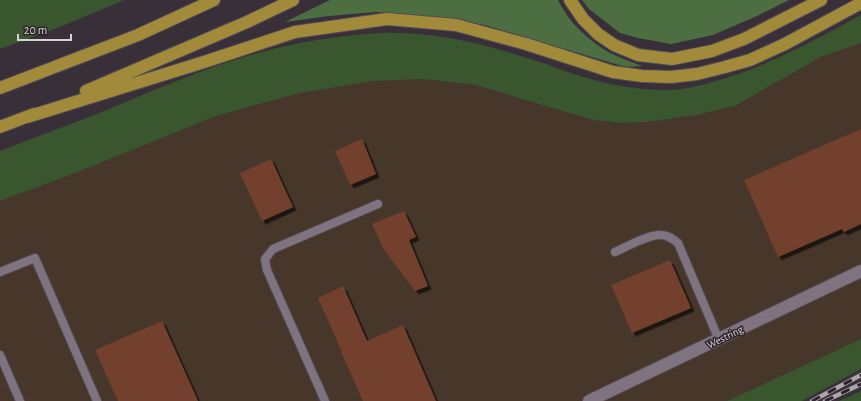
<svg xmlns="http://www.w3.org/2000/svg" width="861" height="401" font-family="'Alegreya Sans',sans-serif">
	<defs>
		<filter id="shadow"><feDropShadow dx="3.5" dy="3.5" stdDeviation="0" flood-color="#0009"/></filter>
	</defs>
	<rect width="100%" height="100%" fill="#392f39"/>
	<path fill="#47372b" d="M 861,43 L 861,339 L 727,401 L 0,401 L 0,201 L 78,172 L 216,116 L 300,93 L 373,81 L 423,79 L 476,85 L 535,103 L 594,120 L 620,123 L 647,122 L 697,115 L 735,106 L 821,57 Z"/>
	<path fill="#39562e" d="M 0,0 L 124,0 L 60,27 L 0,49 Z
		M 861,15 L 861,43 L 821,57 L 735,106 L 697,115 L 647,122 L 620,123 L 594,120 L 535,103 L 476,85 L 423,79 L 373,81 L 300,93 L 216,116 L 78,172 L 0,201 L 0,151 C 34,138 68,125 102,112 C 159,88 216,63 277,48 C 311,40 345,35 380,33 C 414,32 450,37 483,45 C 502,50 521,56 540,62 C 556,67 571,74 587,78 C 613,86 641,90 668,90 C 683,90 698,86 712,82 C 765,68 813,41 861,15 Z
		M 861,339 L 861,369 L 802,401 L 727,401 Z
		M 861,391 L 861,401 L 839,401 Z"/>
	<path fill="#4d6e41" d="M 330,0 L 558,0 C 569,23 588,40 610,53 C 620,58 632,62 642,66 L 626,67 L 544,43 L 488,26 L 451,18 L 376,12 L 329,16 L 285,22 Z
		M 582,0 L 789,0 L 757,16 L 713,35 L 671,44 L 638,38 L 620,33 L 589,9 Z"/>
	<path fill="#733f2d" filter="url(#shadow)" d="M 861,129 L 861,224 L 844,232 L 842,229 L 778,257 L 744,180 Z
		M 362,139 L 376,174 L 350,185 L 335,151 Z
		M 271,159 L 293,207 L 262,221 L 240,173 Z
		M 404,211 L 416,237 L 409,240 L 428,286 L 415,291 L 384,250 L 372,224 Z
		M 670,260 L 691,308 L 632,333 L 611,285 Z
		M 343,286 L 367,341 L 403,325 L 436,401 L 363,401 L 341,352 L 342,352 L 318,298 Z
		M 162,321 L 198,401 L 118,401 L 95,350 Z"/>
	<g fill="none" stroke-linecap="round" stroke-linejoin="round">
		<g stroke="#534b53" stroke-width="10">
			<path id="lane" d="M 615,252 C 626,247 649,234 661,235 C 668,235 673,239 678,243 L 719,340
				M 0,272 L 35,258 L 97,401
				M 0,355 L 20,401
				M 325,401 L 267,270 L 265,259 L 273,249 L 378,204"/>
		</g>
		<g stroke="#534b53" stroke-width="14">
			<path id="street" d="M 589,401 L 861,271"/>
		</g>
		<g stroke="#534b53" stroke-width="14">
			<path id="highway" d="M 570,0 L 583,19 L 598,34 L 614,45 L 638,55 L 672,59 L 712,51 L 744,39 L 821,0
				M 0,88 L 138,35 L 214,0
				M 86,91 L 247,22 L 293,0
				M 27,117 L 204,62 L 295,32 L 387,19 L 456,25 L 526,44 L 613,72 L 642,76 L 671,77 L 697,74 L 725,67 L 750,60 L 785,44 L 861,3
				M 0,127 L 34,114"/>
		</g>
		<use href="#lane" stroke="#7e737e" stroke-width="8"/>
		<use href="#street" stroke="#7e737e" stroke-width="12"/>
		<use href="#highway" stroke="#a18b3a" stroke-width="12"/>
		<g stroke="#aca5ac" stroke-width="4.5">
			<path id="rail" d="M 812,401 L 861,375
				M 825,401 L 861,384"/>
		</g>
		<use href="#rail" stroke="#2f252e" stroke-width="3" stroke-dasharray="9" stroke-linecap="butt"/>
	</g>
	<g text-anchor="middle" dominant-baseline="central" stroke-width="3" stroke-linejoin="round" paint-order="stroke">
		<g font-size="11" fill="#d7d1d7" stroke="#2f252e">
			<text transform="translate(725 337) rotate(-26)">Westring</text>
		</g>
	</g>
	<path d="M18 34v6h53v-6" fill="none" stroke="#d7d1d7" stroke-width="2"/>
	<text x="24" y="34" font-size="12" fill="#d7d1d7" stroke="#2f252e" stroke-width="3" paint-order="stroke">20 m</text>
</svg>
